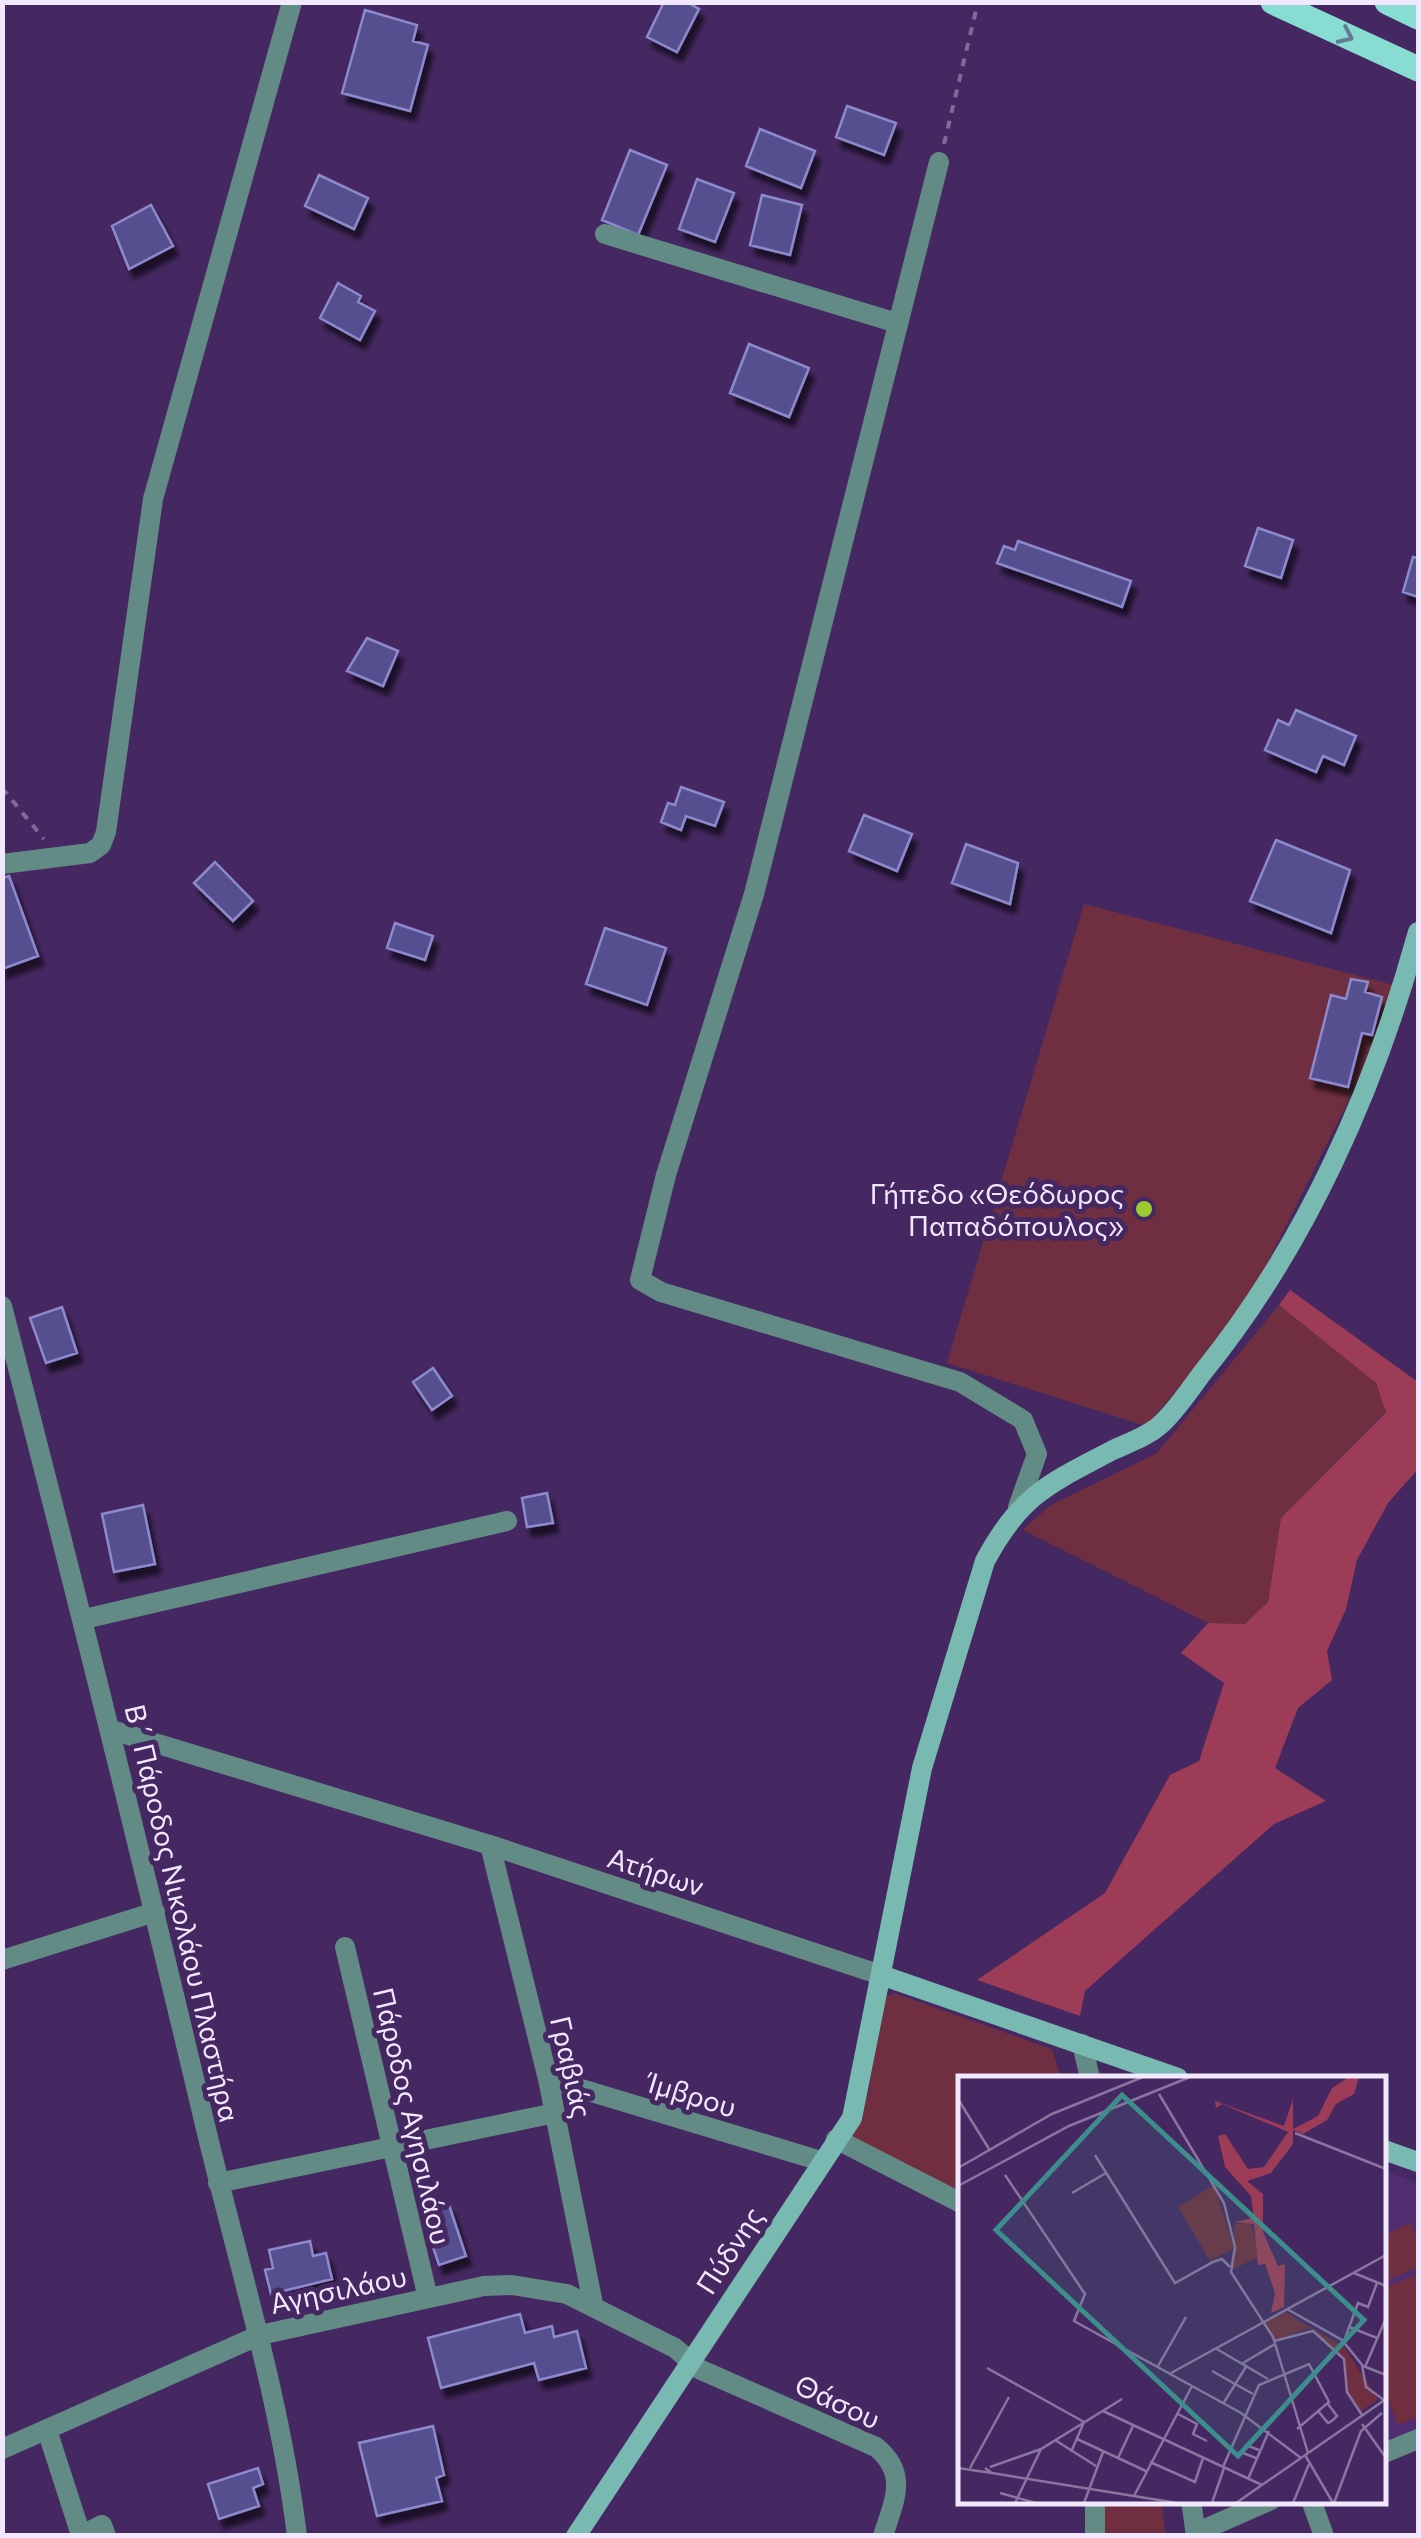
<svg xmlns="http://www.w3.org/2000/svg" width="1421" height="2538" font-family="Commissioner,sans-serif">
	<defs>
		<filter id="shadow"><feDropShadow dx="5" dy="9" stdDeviation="2.5" flood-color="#0009"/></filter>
	</defs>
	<rect width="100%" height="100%" fill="#452861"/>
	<path fill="#4f2d6e" d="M 1384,2171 L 1418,2183 L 1418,2431 L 1387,2444 Z"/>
	<path fill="#6f2f40" d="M 1084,904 L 1393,985 L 1379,1039 L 1243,1312 L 1146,1426 L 947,1363 Z
		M 1279,1305 L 1376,1383 L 1386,1411 L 1281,1518 L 1268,1602 L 1245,1624 L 1208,1623 L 1023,1530 L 1049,1506 L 1157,1453 Z
		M 894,1993 L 1052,2049 L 1061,2078 L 961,2078 L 961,2194 L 848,2139 L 868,2094 L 884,1998 Z
		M 1411,2223 L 1418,2240 L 1418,2267 L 1384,2282 L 1384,2234 Z
		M 1418,2274 L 1418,2417 L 1398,2425 L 1384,2390 L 1384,2325 L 1387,2323 L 1384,2288 Z
		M 1096,2501 L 1162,2501 L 1165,2535 L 1096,2535 Z"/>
	<path fill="#9c3c57" d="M 1290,1290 L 1418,1382 L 1418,1469 L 1388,1503 L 1357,1560 L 1346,1609 L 1327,1651 L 1332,1680 L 1298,1708 L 1275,1768 L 1326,1801 L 1274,1824 L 1085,1991 L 1080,2016 L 977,1980 L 1105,1893 L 1170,1775 L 1199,1761 L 1224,1683 L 1181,1653 L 1208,1623 L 1245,1624 L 1268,1602 L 1281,1518 L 1386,1412 L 1376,1383 L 1279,1305 Z"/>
	<path fill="#55508f" stroke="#8c89cd" stroke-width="2.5" filter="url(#shadow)" d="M 664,2 L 687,2 L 699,9 L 677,52 L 647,37 Z
		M 365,10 L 417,25 L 413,41 L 428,45 L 410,111 L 342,93 Z
		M 847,106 L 896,123 L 884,155 L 836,137 Z
		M 760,129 L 815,151 L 801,188 L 746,166 Z
		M 630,150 L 667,165 L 638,235 L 602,220 Z
		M 319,175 L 368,198 L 354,229 L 305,206 Z
		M 697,179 L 734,193 L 715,242 L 679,229 Z
		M 762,195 L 802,205 L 790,255 L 750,245 Z
		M 151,205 L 173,246 L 129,269 L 112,226 Z
		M 338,283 L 361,296 L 358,302 L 375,311 L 360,340 L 320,318 Z
		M 749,344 L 809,368 L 789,417 L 730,393 Z
		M 1258,528 L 1293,540 L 1281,578 L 1245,566 Z
		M 1018,541 L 1131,581 L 1122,607 L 997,563 L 1004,546 L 1015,550 Z
		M 1413,557 L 1418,558 L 1418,597 L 1403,592 Z
		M 367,638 L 398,651 L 383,686 L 347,671 Z
		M 1296,710 L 1356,736 L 1344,765 L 1323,756 L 1316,772 L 1265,750 L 1278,720 L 1289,725 Z
		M 681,787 L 724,802 L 715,826 L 686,816 L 681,830 L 661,822 L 668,803 L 675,805 Z
		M 864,815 L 912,834 L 897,871 L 849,851 Z
		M 1276,840 L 1350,870 L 1331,933 L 1250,901 Z
		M 966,844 L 1018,863 L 1010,904 L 952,883 Z
		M 215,862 L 253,901 L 233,921 L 194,883 Z
		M 9,876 L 38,956 L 2,969 L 2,878 Z
		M 395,923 L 433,936 L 425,960 L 387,948 Z
		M 605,928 L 666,948 L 647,1005 L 586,984 Z
		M 1351,979 L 1368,982 L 1365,992 L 1382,997 L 1372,1035 L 1362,1033 L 1348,1087 L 1310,1078 L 1331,995 L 1346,999 Z
		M 62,1307 L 77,1353 L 46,1363 L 30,1318 Z
		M 433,1368 L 452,1396 L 432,1410 L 413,1382 Z
		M 547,1493 L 553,1523 L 527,1527 L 522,1498 Z
		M 143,1505 L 155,1564 L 114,1572 L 102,1514 Z
		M 449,2205 L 466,2256 L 439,2265 L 422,2214 Z
		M 310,2241 L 313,2256 L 326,2253 L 332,2279 L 271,2294 L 265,2270 L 273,2268 L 269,2250 Z
		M 520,2314 L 525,2333 L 552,2326 L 554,2337 L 577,2331 L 586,2368 L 539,2380 L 534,2363 L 441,2388 L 428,2338 Z
		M 433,2426 L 444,2475 L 436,2478 L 442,2501 L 377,2516 L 359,2443 Z
		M 258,2468 L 263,2484 L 253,2488 L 259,2506 L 219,2519 L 208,2484 Z"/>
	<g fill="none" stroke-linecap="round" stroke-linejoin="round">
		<path stroke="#816a97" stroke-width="4" stroke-dasharray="8 8" stroke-linecap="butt" d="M 944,144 L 978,2
			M 2,788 L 44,839"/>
		<path stroke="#638b85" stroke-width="20" d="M 939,162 L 754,894 L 666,1175 L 640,1280 L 661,1292 L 960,1382 L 1023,1420 L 1037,1454 L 1018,1507
			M 605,234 L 897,323
			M 2,864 L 90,853 L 101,845 L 106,832 L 153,499 L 292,2
			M 2,1306 C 73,1580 141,1854 206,2129 C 238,2264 280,2397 297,2536
			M 84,1619 L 507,1521
			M 112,1730 L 490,1845 L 881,1975
			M 490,1845 L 548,2079 L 593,2304
			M 345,1947 L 428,2298
			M 2,1960 L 155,1912
			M 1082,2044 L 1090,2078
			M 548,2079 L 821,2161
			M 836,2139 L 961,2203
			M 218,2183 L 555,2113
			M 47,2430 L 81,2535
			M 2,2449 L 260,2335 L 484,2286 L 512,2285 L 567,2294 L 675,2348 L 699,2369 L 876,2447 C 909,2474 894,2501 883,2536
			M 1384,2453 L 1418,2439
			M 1095,2500 L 1095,2536
			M 1191,2500 L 1196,2536
			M 1311,2500 L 1324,2536
			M 1196,2533 L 1271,2500
			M 80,2536 L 102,2525 L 106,2536"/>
		<path stroke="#78b9b1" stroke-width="20" d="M 881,1975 L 1178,2078
			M 1384,2150 L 1418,2162
			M 576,2536 L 852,2118 L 922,1768 L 985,1561 C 1020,1495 1050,1483 1113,1450 C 1128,1443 1148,1436 1160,1425 C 1176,1411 1190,1389 1203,1372 C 1306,1245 1375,1088 1418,932"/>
		<path stroke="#87ddd2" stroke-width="25" d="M 1273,2 L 1418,69
			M 1387,2 L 1418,17"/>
	</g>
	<defs><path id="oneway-chevron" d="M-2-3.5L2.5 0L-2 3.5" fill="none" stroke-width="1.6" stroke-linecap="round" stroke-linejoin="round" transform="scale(2.5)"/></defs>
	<use stroke="#637994" href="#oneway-chevron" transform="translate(1346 36) rotate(25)"/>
	<circle fill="#9cca31" stroke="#452861" stroke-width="4" cx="1144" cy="1209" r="10"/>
	<g text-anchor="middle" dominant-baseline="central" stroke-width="10" stroke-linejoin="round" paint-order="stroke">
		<g font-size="28" fill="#f2e8fe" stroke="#452861" text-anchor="end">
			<text x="1124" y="1193">Γήπεδο «Θεόδωρος<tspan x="1124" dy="32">Παπαδόπουλος»</tspan></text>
		</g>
		<g font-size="28" fill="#f2e8fe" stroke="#452861">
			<text transform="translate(656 1871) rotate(18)">Ατήρων</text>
			<text transform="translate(183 1913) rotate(77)">Β΄ Πάροδος Νικολάου Πλαστήρα</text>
			<text transform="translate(572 2067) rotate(77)">Γραβιάς</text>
			<text transform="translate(692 2094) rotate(17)">Ίμβρου</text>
			<text transform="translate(413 2116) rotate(77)">Πάροδος Αγησιλάου</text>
			<text transform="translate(729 2250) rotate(-57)">Πύδνης</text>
			<text transform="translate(338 2289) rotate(-12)">Αγησιλάου</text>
			<text transform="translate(838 2401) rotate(25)">Θάσου</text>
		</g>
	</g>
	<g transform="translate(958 2076)">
		<rect width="428" height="428" fill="#452861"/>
		<path d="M 256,109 L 276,172 L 252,185 L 220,131 ZM 292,146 L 303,180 L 275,193 L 276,148 ZM 327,236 L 386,271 L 420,323 L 403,335 L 389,316 L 386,284 L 352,252 L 317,264 L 307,246 Z" fill="#6f2f40"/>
		<path d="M 391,1 L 401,1 L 396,18 L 378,28 L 369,44 L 345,58 L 335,54 L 335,68 L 313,97 L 289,105 L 305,118 L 305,156 L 320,190 L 327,188 L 326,231 L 313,237 L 317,217 L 307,188 L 300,189 L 296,148 L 276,146 L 296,142 L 293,120 L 267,91 L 260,60 L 267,58 L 290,93 L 306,91 L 330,56 L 264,28 L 258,32 L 257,25 L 326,50 L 335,23 L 335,53 L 360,40 L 374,12 Z" fill="#9c3c57"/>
		<path fill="none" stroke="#8a75a0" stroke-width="2.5" d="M 201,18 L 266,127 L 277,171 L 273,196 L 315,261 L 350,377M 0,23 L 31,73M 337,57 L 428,93M 137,79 L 217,207 L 255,186 L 264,183 L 272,191M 0,92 L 94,38 L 185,1M 47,99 L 127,218 L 116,245 L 283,337 L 343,382M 0,110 L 111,50 L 232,1M 114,117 L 148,97M 396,197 L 428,210M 329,233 L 384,264 L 405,290 L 428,299M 391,251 L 419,262M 316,265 L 355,255 L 386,283 L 389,316 L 404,339M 386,265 L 400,227 L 410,231 L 419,207M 257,272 L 310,303M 285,287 L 317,268M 404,289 L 408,311 L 426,324M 200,290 L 228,241M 407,291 L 428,242M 29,292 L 126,346 L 113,376M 254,295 L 295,318M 213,297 L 428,179M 265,328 L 289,289M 145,335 L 304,409M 361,336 L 370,347 L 375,344 L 379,340 L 370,328M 220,338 L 239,348 L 235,358 L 249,365M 404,348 L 428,382M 119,363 L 188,395M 97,364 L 138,390M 347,379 L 375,427M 160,382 L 175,350M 298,382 L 285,377 L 288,369 L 301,374M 192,386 L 237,406 L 245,382M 32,391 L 83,373 L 164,323M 265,391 L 301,309 L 351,288 L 371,326 L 339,353M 0,392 L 34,397 L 27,392M 12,392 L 51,321M 34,397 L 219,427M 290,403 L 311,355M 42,417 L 78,427M 176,420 L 234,310M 57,427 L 83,373M 126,427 L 145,376M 254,427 L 266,392M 278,427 L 428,323M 335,427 L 351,388M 376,427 L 403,355 L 424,337"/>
		<path fill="#3c8d8b" fill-opacity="0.15" stroke="#3c8d8b" stroke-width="5" d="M 164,19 L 406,244 L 280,380 L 38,154 Z"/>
		<rect width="428" height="428" fill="none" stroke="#f2e8fe" stroke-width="5"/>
	</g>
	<rect width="1421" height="2538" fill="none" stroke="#f2e8fe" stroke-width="10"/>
</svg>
